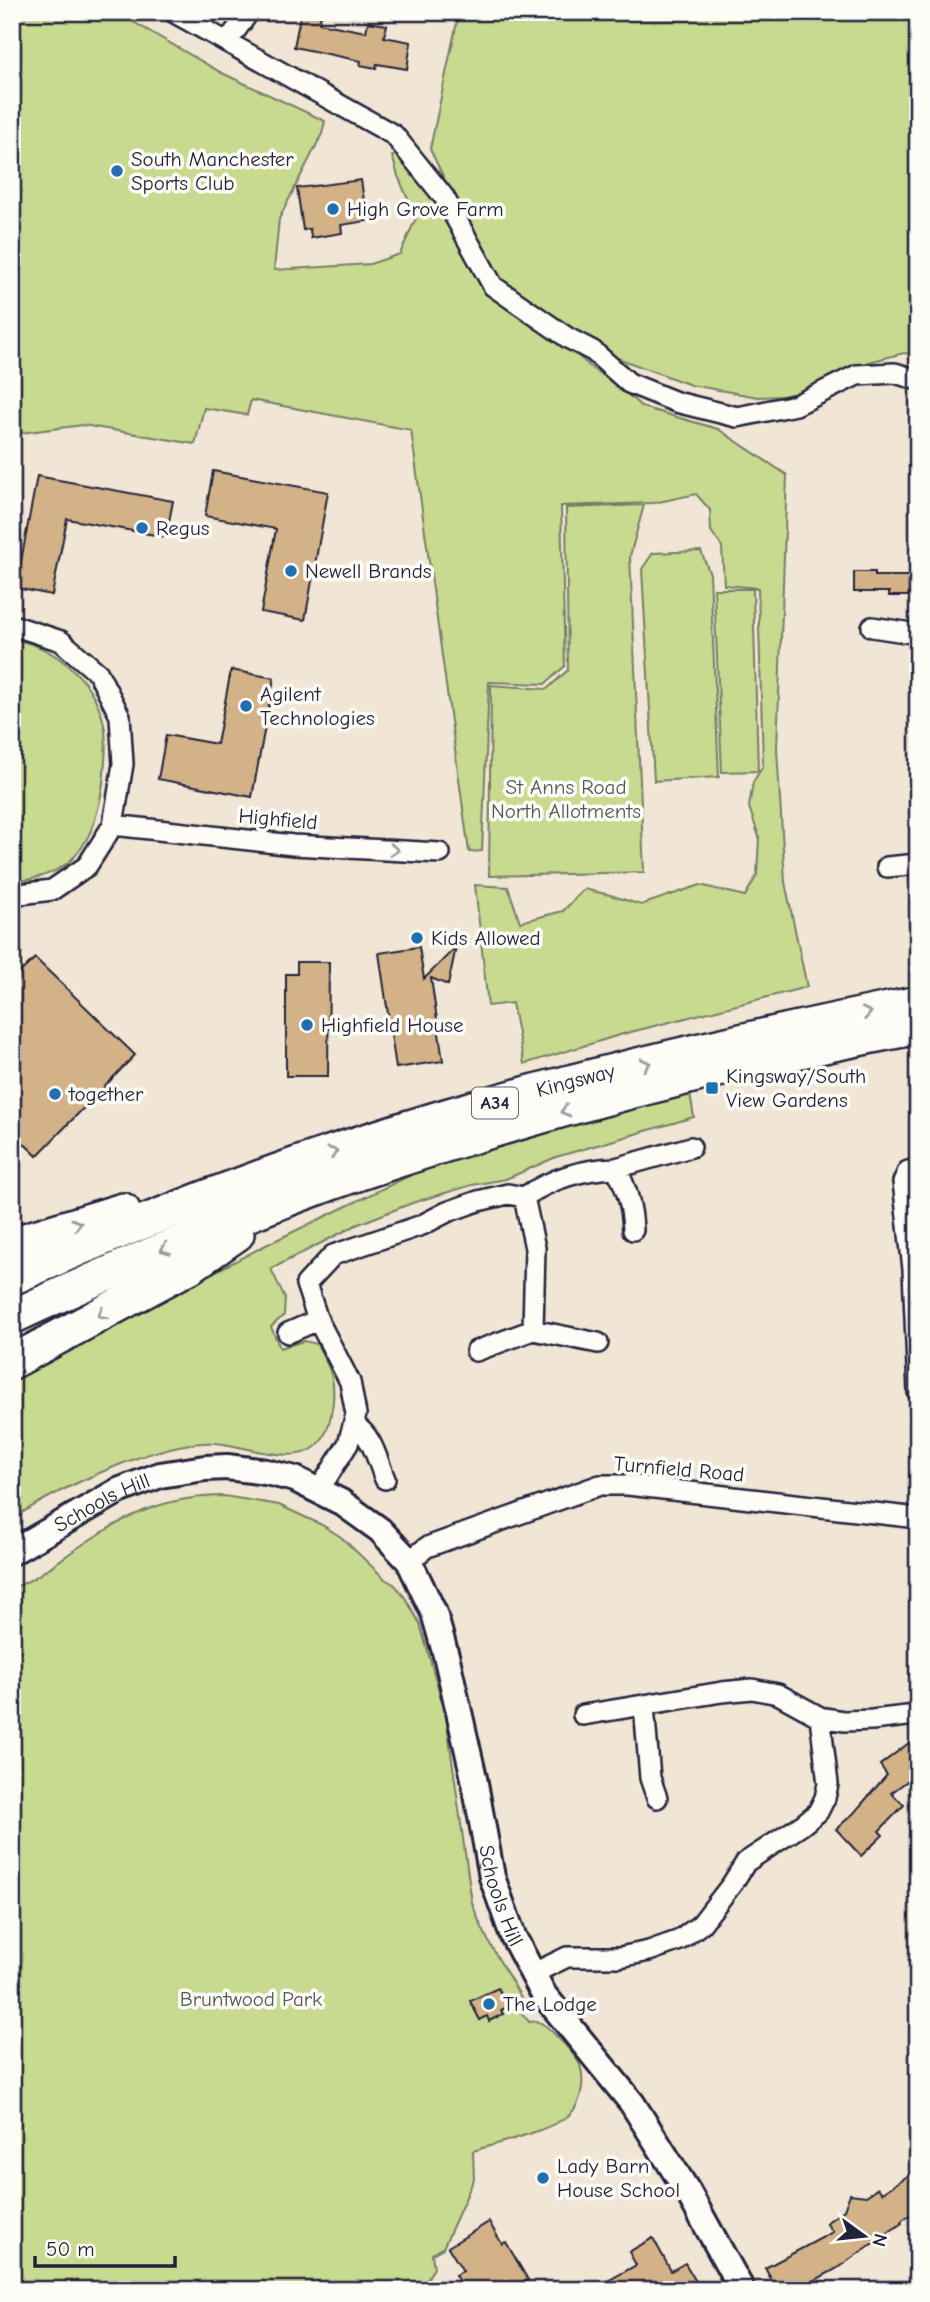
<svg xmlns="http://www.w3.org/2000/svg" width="930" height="2302" font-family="'Comic Neue',sans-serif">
	<rect width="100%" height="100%" fill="#f1e6d5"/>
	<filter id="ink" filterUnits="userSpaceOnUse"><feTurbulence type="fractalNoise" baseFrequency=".0143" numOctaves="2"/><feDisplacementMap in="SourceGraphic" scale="14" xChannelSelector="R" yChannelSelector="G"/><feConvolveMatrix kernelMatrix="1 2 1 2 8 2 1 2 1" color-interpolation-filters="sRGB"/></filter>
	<g filter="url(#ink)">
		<path fill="#c8da8f" stroke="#757e65" stroke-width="2" d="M 12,12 L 116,12 L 222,73 L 325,121 L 322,134 L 279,219 L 274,270 L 370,264 L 400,254 L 416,218 L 398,176 L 392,156 L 401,154 L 441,200 L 488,287 L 567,346 L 594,370 L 615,383 L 642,407 L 718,429 L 787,475 L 777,749 L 785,882 L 807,987 L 623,1034 L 524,1064 L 512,1003 L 488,1006 L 475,885 L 508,887 L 520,922 L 563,911 L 584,889 L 610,895 L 641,905 L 700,885 L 745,896 L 757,875 L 759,837 L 749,807 L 753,782 L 763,766 L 758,588 L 724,585 L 722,547 L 711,531 L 710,510 L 696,494 L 654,503 L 561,506 L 565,666 L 545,684 L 489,682 L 482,851 L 469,852 L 411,430 L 251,400 L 247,415 L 204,408 L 195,444 L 83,425 L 12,434 Z
			M 459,12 L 918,12 L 918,356 L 904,353 L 869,362 L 839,378 L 810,390 L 782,396 L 758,397 L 691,385 L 617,358 L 561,331 L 496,287 L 430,149 Z
			M 644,505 L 630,556 L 644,872 L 489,876 L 491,685 L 547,689 L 568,670 L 566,508 Z
			M 701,551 L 710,574 L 719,777 L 654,781 L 642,569 L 653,553 Z
			M 714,589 L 753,589 L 758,771 L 722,772 Z
			M 12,639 C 58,647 98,683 105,730 C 107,747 105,765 103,783 C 99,809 93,836 75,856 C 59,874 35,879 12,882 Z
			M 690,1094 L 694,1117 L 556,1157 L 506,1179 L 472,1185 L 412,1203 L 356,1225 L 271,1269 L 285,1298 L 284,1315 L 271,1327 L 280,1348 L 304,1341 L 317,1344 C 322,1355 330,1367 332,1378 C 336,1397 331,1436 314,1448 C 291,1465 242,1445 215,1443 C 161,1439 58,1489 12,1519 L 12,1378 L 266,1245 L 415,1173 L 620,1107 Z
			M 224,1496 L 279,1505 L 322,1525 L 341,1537 L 385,1579 L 395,1585 L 406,1599 L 420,1624 L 446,1716 L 472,1903 C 485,1941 503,1965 522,1999 L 520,2011 L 529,2022 C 534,2021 540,2022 544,2025 C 552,2030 577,2057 580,2065 C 585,2080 582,2100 572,2112 C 560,2128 495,2144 473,2151 L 474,2179 L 443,2248 L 432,2254 L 434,2268 L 420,2290 L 12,2290 L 12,1588 C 35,1580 53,1565 73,1551 C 123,1517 162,1496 224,1496 Z"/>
		<path fill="#d4b287" stroke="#22223b" stroke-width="2" d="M 301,12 L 321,15 L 319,23 L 366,32 L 368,22 L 387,25 L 384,37 L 411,42 L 407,69 L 377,64 L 376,68 L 360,65 L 361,61 L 294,47 Z
			M 361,180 L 367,221 L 341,225 L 342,233 L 311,238 L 310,229 L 303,230 L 297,188 Z
			M 213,471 L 328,492 L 305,620 L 261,612 L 276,529 L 205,516 Z
			M 37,476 L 173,501 L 166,537 L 67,519 L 52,595 L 16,588 Z
			M 854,572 L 875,572 L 875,576 L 909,576 L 909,596 L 889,596 L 889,592 L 854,592 Z
			M 231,670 L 274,678 L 252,797 L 158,779 L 166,735 L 217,744 Z
			M 419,947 L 424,979 L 456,947 L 448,985 L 431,978 L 443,1061 L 396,1068 L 379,953 Z
			M 35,958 L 135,1055 L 37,1156 L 12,1132 L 12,980 Z
			M 297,962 L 329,962 L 328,1076 L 286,1076 L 286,974 L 297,974 Z
			M 918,1736 L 918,1773 L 891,1793 L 904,1805 L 879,1831 L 883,1835 L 861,1856 L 836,1829 L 854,1813 L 887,1775 L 880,1765 Z
			M 498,1988 L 508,2007 L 501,2010 L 503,2014 L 489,2021 L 487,2016 L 480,2020 L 470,2001 Z
			M 918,2169 L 918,2209 L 901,2221 L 902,2223 L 836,2269 L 797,2290 L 777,2290 L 765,2268 L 833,2232 L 826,2223 L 844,2210 L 850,2194 L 866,2196 L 878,2188 L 882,2193 Z
			M 489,2222 L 502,2244 L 506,2242 L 528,2280 L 525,2282 L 530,2290 L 464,2290 L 455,2275 L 463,2271 L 448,2247 Z
			M 653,2238 L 671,2271 L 685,2263 L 701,2290 L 592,2290 L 636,2265 L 629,2252 Z"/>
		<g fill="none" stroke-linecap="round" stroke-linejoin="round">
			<g stroke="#22223b" stroke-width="24">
				<path id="minor" d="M 173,12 L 394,135 L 444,197 L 493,286 L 568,338 L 593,351 L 629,383 L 676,402 L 737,417 L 796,405 L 857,375 L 895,373 L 918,380
					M 228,41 L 249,12
					M 12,625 L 61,641 L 98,673 L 120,716 L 123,764 L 113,825 L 87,866 L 52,890 L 12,895
					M 872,627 L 918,634
					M 113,825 L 293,845 L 440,853
					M 887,867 L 918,864
					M 616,1168 L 691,1147
					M 918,1169 L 908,1171 L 903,1182 L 913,1269 L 918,1392
					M 533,1330 L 598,1343
					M 288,1333 L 318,1320
					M 476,1351 L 533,1330 L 535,1248 L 524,1197
					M 354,1425 C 373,1436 377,1460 385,1479
					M 319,1490 L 348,1444 L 356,1414 L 350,1382 L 318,1320 L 306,1284 L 333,1255 L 422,1225 L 447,1212 L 478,1201 L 508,1194 L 524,1197 C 551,1179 583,1169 616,1168 C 627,1189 632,1206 633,1230
					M 409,1561 L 427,1547 L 600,1485 L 628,1485 L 918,1518
					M 644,1706 L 650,1778 L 657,1798
					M 583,1715 L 722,1692 L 752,1689 L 778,1694 L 820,1717 L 844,1721 L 872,1720 L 907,1716
					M 532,1974 L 567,1957 L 620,1957 L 649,1951 L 680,1940 L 701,1924 L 732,1884 L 746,1862 L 802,1825 L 818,1812 L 825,1798 L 828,1784 L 820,1717"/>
			</g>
			<g stroke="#22223b" stroke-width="30">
				<g id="tertiary">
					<path id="s1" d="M 12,1552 L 118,1491 L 160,1475 L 205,1468 L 227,1467 L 266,1472 L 295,1479 L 341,1502 L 380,1530 L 409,1561 L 434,1613 L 447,1659 L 474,1778 L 492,1877 L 513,1936 L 544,1995 L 632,2103 L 688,2192 L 742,2290"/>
				</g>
			</g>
			<g stroke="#22223b" stroke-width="38">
				<g id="trunk">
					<path d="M 12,1244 L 123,1210"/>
					<path id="s2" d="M 12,1278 C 154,1214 300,1159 449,1115 C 603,1070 760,1035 918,1003"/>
					<path d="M 12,1317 C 126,1264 241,1214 360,1173 C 542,1111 729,1063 918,1027"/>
					<path d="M 12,1362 L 191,1266 L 237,1234"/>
				</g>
			</g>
			<use href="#minor" stroke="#fdfcf7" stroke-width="19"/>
			<use href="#tertiary" stroke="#fdfcf7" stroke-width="24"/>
			<use href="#trunk" stroke="#fdfcf7" stroke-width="33"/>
		</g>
		<defs><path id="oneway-chevron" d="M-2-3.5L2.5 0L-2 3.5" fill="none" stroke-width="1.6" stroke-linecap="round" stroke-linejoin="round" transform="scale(1.75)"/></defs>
		<g stroke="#9a9aa2">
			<use href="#oneway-chevron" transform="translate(394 850) rotate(4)"/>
			<use href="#oneway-chevron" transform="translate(867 1013) rotate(-12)"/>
			<use href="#oneway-chevron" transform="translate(646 1064) rotate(-14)"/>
			<use href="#oneway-chevron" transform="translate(565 1111) rotate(164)"/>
			<use href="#oneway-chevron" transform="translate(333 1152) rotate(-19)"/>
			<use href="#oneway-chevron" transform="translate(77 1224) rotate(-17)"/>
			<use href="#oneway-chevron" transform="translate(165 1249) rotate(158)"/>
			<use href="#oneway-chevron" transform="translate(102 1314) rotate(152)"/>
		</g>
	</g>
	<g fill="#1f6fb2" stroke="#fdfcf7" stroke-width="2.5">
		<circle cx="117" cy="171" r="7"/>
		<circle cx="333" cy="209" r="7"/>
		<circle cx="142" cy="528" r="7"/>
		<circle cx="291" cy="571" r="7"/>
		<circle cx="246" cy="706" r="7"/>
		<circle cx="417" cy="938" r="7"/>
		<circle cx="307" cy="1025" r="7"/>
		<rect x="705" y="1081" width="14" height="14" rx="3.5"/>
		<circle cx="55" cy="1094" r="7"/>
		<circle cx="489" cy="2004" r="7"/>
		<circle cx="543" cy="2178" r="7"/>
	</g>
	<g text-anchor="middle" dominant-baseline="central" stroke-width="7" stroke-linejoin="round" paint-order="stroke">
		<rect fill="#fdfcf7" stroke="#646373" stroke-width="2" x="472" y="1087.5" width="46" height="31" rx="5"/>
		<g font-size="19" font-weight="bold" fill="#22223b">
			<text x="495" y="1103">A34</text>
		</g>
		<g font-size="21" fill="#22223b" stroke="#fdfcf7" text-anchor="start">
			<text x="131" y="159">South Manchester<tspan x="131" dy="24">Sports Club</tspan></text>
			<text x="347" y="209">High Grove Farm</text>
			<text x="156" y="528">Regus</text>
			<text x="305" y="571">Newell Brands</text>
			<text x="260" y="694">Agilent<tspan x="260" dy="24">Technologies</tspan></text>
			<text x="431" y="938">Kids Allowed</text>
			<text x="321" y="1025">Highfield House</text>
			<text x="726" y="1076">Kingsway/South<tspan x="726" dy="24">View Gardens</tspan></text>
			<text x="69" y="1094">together</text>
			<text x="503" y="2004">The Lodge</text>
			<text x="557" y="2166">Lady Barn<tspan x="557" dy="24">House School</tspan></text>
		</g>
		<g font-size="21" fill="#545954" stroke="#fdfcf7">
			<text x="566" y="787">St Anns Road<tspan x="566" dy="24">North Allotments</tspan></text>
			<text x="251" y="1999">Bruntwood Park</text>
		</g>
		<g font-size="21" fill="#22223b" stroke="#fdfcf7">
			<text transform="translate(278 819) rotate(5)">Highfield</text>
			<text stroke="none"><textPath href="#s2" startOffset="598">Kingsway</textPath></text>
			<text transform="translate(679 1469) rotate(5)">Turnfield Road</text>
			<text stroke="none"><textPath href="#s1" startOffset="103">Schools Hill</textPath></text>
			<text stroke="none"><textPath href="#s1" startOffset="794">Schools Hill</textPath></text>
		</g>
	</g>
	<rect width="930" height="2302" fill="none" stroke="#fdfcf7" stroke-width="42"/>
	<rect x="21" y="21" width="888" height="2260" fill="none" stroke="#22223b" stroke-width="2.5" filter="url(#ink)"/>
	<g transform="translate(864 2236) rotate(105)" stroke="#fdfcf7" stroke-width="5" paint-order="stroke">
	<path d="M0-5L12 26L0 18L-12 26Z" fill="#22223b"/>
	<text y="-10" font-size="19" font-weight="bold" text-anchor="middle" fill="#22223b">N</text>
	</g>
	<path d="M35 2256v10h140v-10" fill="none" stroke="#22223b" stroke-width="3.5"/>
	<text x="46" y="2256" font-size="21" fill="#22223b" stroke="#fdfcf7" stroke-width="5" paint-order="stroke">50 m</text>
</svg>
